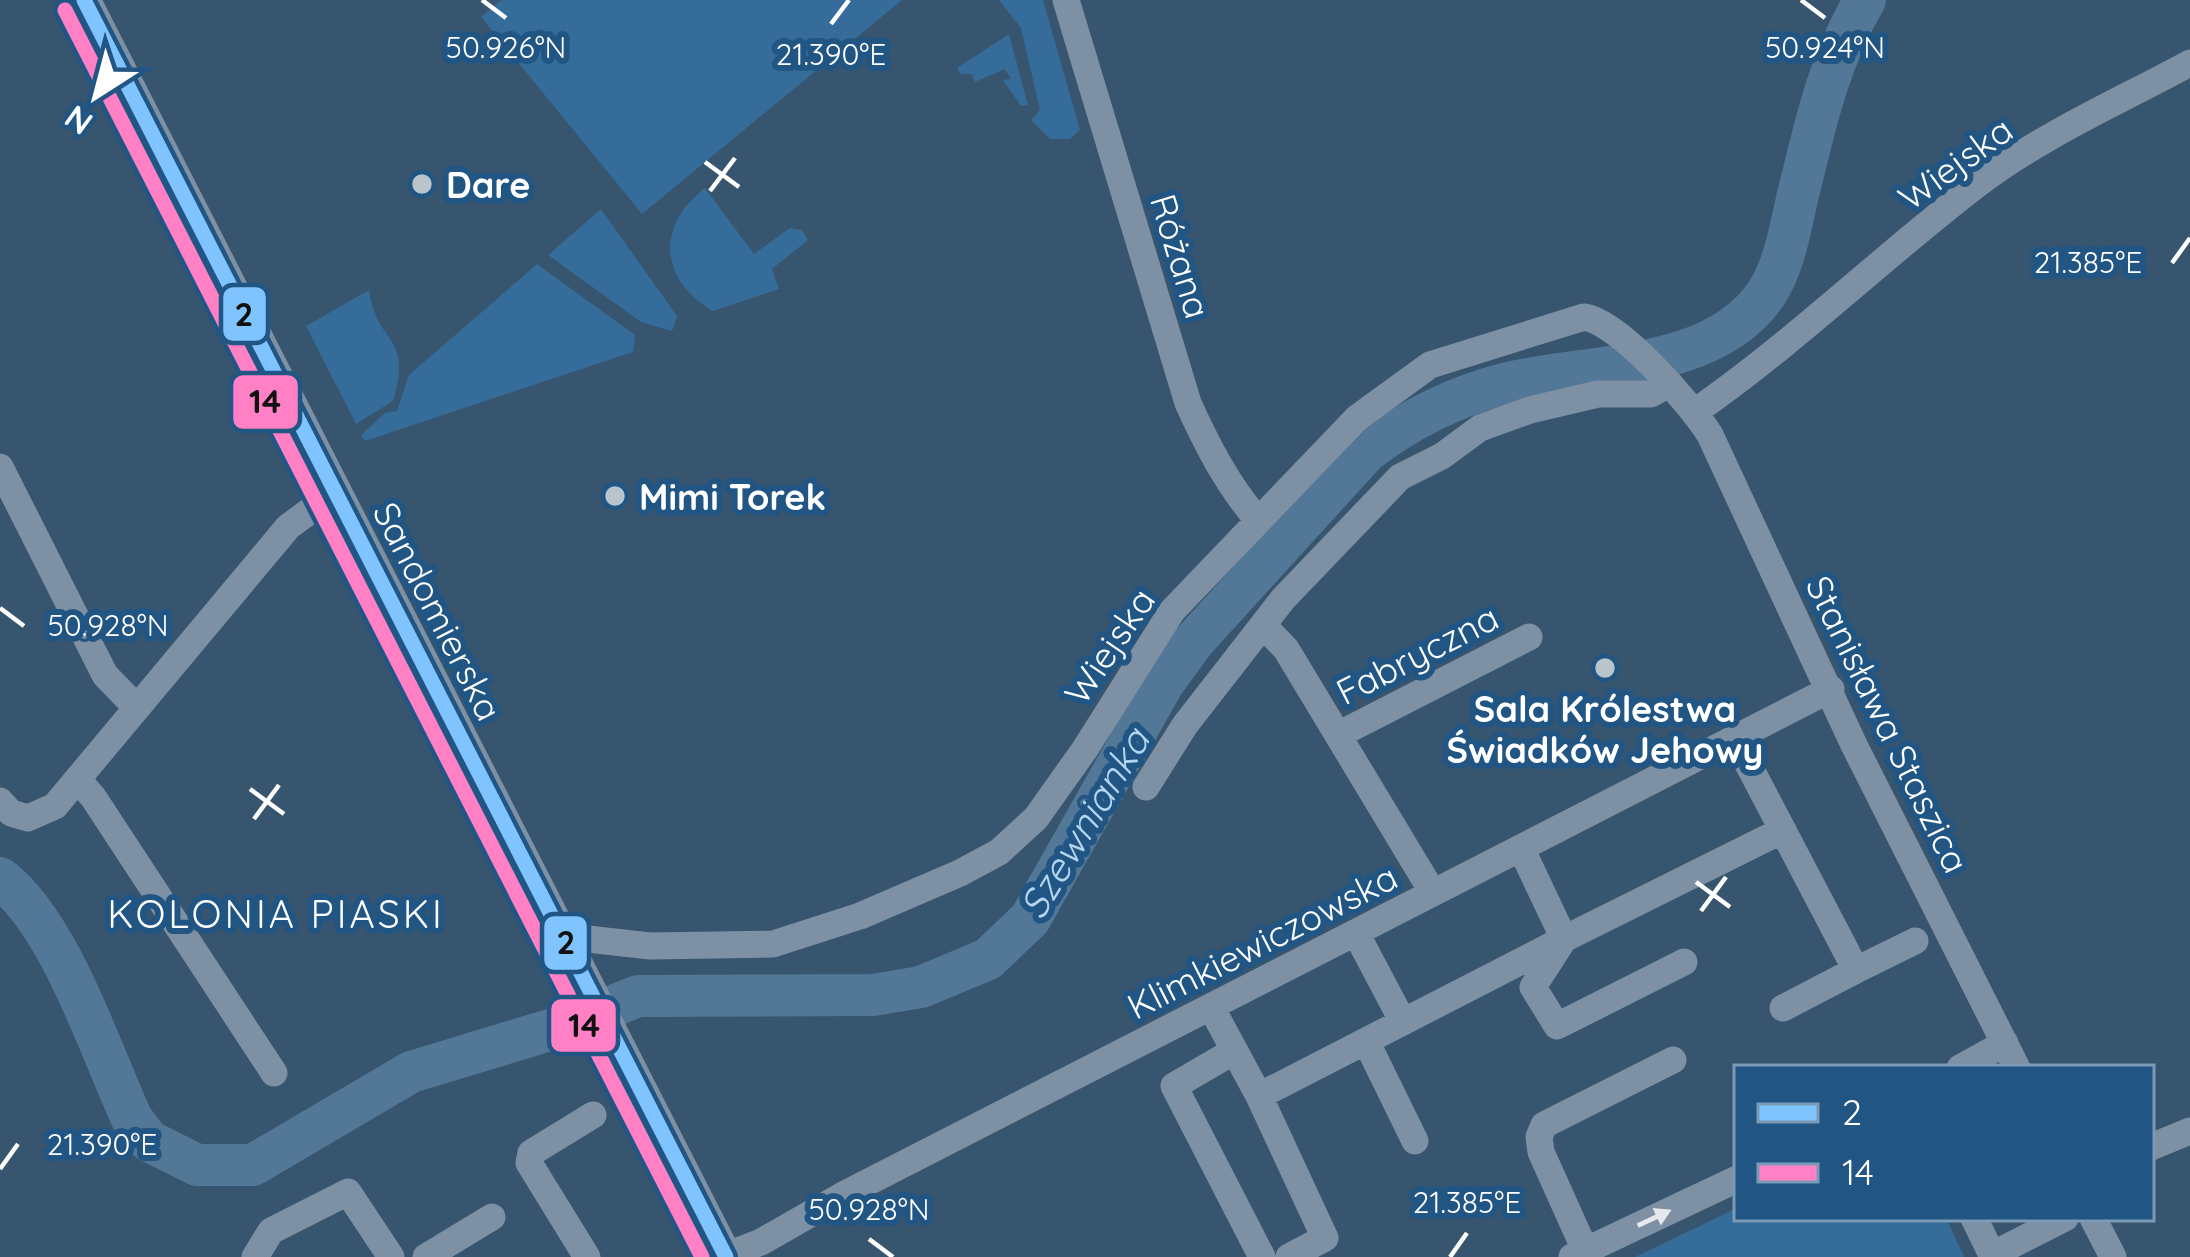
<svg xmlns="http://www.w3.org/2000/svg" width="2190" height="1257" font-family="Quicksand,sans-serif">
	<rect width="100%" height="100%" fill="#37556e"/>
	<path fill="#356c9a" d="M 501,0 L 902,0 L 642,214 L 481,17 Z
		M 999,0 L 1043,0 L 1080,130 L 1070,139 L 1050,139 L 1031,120 L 1040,110 L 1021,28 Z
		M 1009,34 L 1028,105 L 1021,106 L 1003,80 L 1011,79 L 1005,69 L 975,82 L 971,74 L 961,74 L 957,68 Z
		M 705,188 L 754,254 L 790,228 L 802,230 L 808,240 L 772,269 L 779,289 L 713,311 C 659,280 656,225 705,188 Z
		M 601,209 L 677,316 L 672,331 L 641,322 L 548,255 Z
		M 537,264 L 635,335 L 633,352 L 365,441 L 361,435 L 385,413 L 397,411 L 409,375 Z
		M 369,290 C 377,347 413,332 393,401 L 356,424 L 306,326 Z
		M 1737,1208 L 1737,1218 L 1946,1218 L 1964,1257 L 1635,1257 Z"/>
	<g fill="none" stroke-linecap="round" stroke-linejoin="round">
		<path stroke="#527797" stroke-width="42" d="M 0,878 C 60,924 100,1049 132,1119 L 149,1141 L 197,1165 L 253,1165 L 411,1072 L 563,1026 L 638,996 L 873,995 L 921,987 L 988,959 L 1030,919 L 1164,682 L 1194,641 L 1366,452 C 1408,420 1453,397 1504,384 C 1587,363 1712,373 1766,294 C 1784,267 1790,230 1797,199 C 1814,130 1828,61 1865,0"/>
		<path stroke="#7e91a4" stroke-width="27" d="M 1066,0 L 1188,403 C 1207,445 1227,484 1257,519
			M 1696,411 C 1794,343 1880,259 1975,186 C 2040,136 2118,102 2190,63
			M 0,467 L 105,675 L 137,708
			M 1263,625 L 1286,649 L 1433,893
			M 1338,735 L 1529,637
			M 1735,739 L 1856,970 L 1783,1008
			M 78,780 L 93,797 L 274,1073
			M 1146,787 L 1185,725 L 1283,599 L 1400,477 L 1442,456 L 1480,428 L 1530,410 L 1598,394 L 1651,394 L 1669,384
			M 0,801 L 11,813 L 28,818 L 55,806 L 288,527 L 334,493
			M 1356,933 L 1403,1022
			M 561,936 L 650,946 L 773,944 L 860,916 L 960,873 L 999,852 L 1036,818 L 1085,749 L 1172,611 L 1357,418 L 1430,365 L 1584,317 C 1618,321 1692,405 1710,435 L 1854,745 L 2017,1068
			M 1684,962 L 1557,1026 L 1533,987 L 1564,939 L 1783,830
			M 1856,970 L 1915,941
			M 1211,1007 L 1259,1096 L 1564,939 L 1521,848
			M 1366,1041 L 1415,1141
			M 1234,1051 L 1174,1086 L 1262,1257
			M 1960,1068 L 2005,1043
			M 1259,1096 L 1325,1238 L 1289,1257
			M 2151,1147 L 2190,1131
			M 1974,1218 L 1992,1255 L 2065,1218
			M 2093,1218 L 2113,1257
			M 1585,1250 L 1541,1152 L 1539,1137 L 1544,1125 L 1673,1060
			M 255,1257 L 271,1231 L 348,1192 L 391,1257
			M 426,1257 L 492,1217
			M 587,1257 L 529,1163 L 531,1153 L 593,1115
			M 722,1257 L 761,1242 L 845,1194 L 1831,689
			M 1572,1257 L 1737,1179"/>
		<path stroke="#7e91a4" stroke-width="33" d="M 84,0 L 726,1257"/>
		<g stroke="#215684" stroke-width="24">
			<path id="bus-1" d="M 84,0 L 726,1257"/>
		</g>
		<g stroke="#215684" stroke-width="24">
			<path id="bus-2" d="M 65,10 L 702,1257"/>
		</g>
		<use href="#bus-1" stroke="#80c4ff" stroke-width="15"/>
		<use href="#bus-2" stroke="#ff80c5" stroke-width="15"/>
	</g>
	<defs><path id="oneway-solid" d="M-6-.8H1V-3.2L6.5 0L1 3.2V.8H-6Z" transform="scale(3)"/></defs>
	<use fill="#e5e9ed" href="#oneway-solid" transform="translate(1654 1218) rotate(-25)"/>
	<path fill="none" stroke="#fff" stroke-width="4.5" d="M 482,0 L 506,18M 1801,0 L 1825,18M 831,24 L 849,0M 705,162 L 739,187M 710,191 L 735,158M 2172,263 L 2190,238M 0,608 L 24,626M 250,789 L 284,814M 254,819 L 279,785M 1696,882 L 1730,907M 1701,911 L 1726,877M 0,1169 L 18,1144M 869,1239 L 893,1257M 1450,1257 L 1467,1233"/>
	<g fill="#b9c4cc" stroke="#215684" stroke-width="4.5">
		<circle cx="422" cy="184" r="12"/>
		<circle cx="615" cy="496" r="12"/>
		<circle cx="1605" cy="668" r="12"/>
	</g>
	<g text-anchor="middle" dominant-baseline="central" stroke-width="12" stroke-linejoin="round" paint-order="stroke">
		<g font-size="36" fill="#fff" stroke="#215684">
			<text transform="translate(1955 163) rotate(-36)">Wiejska</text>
			<text transform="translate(1181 256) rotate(73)">Różana</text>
			<text transform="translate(438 611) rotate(63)">Sandomierska</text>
			<text transform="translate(1109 646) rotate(-56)">Wiejska</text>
			<text transform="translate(1417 654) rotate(-27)">Fabryczna</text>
			<text transform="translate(1888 724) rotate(64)">Stanisława Staszica</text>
			<text transform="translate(1262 941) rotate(-27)">Klimkiewiczowska</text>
		</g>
		<g font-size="36" font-weight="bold" fill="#fff" stroke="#215684" text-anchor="start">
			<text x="446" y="184">Dare</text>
			<text x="639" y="496">Mimi Torek</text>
			<text x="1605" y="708" text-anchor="middle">Sala Królestwa<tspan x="1605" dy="41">Świadków Jehowy</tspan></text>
		</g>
		<g font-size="39" font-style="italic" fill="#b5d6f0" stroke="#215684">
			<text transform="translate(1084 823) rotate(-59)">Szewnianka</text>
		</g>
		<g font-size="39" letter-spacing="3" fill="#fff" stroke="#215684">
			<text x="276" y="913">KOLONIA PIASKI</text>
		</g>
	</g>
	<g font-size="30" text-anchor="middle" fill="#fff" stroke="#215684" stroke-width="12" stroke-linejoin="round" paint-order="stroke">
		<text x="506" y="58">50.926°N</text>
		<text x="1825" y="58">50.924°N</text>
		<text x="831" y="65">21.390°E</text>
		<text x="2088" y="273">21.385°E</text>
		<text x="108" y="636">50.928°N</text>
		<text x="102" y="1155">21.390°E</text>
		<text x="1467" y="1213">21.385°E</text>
		<text x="869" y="1220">50.928°N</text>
	</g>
	<g stroke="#215684" stroke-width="4.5">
		<rect x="221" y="285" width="47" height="58" rx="12" fill="#80c4ff"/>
		<rect x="231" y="373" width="69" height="58" rx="12" fill="#ff80c5"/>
		<rect x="542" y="914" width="47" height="58" rx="12" fill="#80c4ff"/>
		<rect x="549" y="997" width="69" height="57" rx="12" fill="#ff80c5"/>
	</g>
	<g font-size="33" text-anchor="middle" font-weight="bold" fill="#111">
		<text x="244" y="326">2</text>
		<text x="265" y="413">14</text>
		<text x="566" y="954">2</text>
		<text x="584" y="1037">14</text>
	</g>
	<rect x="1734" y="1065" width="420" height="156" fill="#215684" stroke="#7a9ab5" stroke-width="3"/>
	<rect x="1758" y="1104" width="60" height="18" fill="#80c4ff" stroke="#7a9ab5" stroke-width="3"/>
	<text x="1842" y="1125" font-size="36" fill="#ffffff">2</text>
	<rect x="1758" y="1164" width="60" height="18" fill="#ff80c5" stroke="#7a9ab5" stroke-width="3"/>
	<text x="1842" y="1185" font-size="36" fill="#ffffff">14</text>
	<g transform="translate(96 96) rotate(216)" stroke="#215684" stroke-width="9" paint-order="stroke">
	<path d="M0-9L21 45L0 30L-21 45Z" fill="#ffffff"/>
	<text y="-18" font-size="33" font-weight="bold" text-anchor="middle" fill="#ffffff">N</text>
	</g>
</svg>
